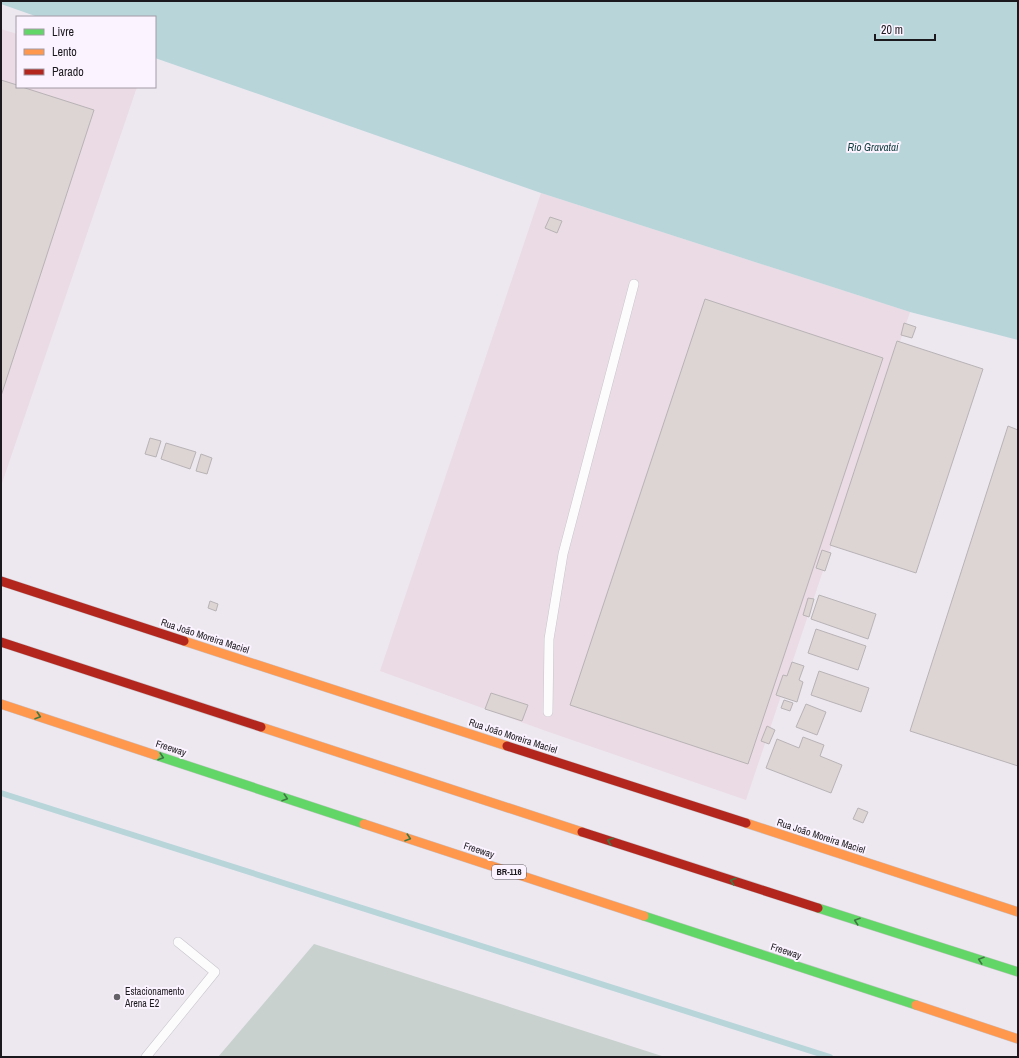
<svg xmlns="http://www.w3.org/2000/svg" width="1019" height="1058" font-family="'Archivo Narrow',sans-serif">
	<rect width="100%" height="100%" fill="#ede8f0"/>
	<path fill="#ebdbe4" d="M 1,29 L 17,34 L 17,87 L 137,87 L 1,486 Z
		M 541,193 L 910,312 L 746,800 L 546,731 L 380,671 Z"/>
	<path fill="#c8d1cd" d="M 314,944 L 665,1057 L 218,1057 Z"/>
	<path fill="#b8d5da" d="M 1,1 L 1018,1 L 1018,340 L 910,312 L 541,193 L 155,58 L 155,17 L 38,17 L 1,4 Z"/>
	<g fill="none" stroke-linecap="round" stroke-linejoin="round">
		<path stroke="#b8d5da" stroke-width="6" d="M 1,793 L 830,1057"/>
	</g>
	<path fill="#ddd4d4" stroke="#b8b3b5" d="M 1,80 L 17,85 L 17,87 L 22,87 L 94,110 L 1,396 Z
		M 550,217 L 562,221 L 557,233 L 545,228 Z
		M 705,299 L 883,358 L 748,764 L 570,705 Z
		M 904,323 L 916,327 L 912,338 L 901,335 Z
		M 897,341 L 983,369 L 916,573 L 830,545 Z
		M 1008,426 L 1018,430 L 1018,766 L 910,731 Z
		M 150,438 L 161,441 L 156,457 L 145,454 Z
		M 166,443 L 196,452 L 190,469 L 161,459 Z
		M 201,454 L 212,458 L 207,474 L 196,471 Z
		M 822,550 L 831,553 L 825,571 L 816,568 Z
		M 819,595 L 876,614 L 868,639 L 811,619 Z
		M 808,598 L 814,599 L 809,617 L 803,615 Z
		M 210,601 L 218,604 L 216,611 L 208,608 Z
		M 816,629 L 866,646 L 858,670 L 808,653 Z
		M 792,662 L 804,666 L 799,680 L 803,682 L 797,702 L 776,695 L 783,675 L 787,676 Z
		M 819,671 L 869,688 L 861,712 L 811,695 Z
		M 491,693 L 528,705 L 522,721 L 485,709 Z
		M 784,700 L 793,703 L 790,711 L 781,708 Z
		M 806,704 L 826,712 L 817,735 L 796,727 Z
		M 767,726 L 775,730 L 769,744 L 761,741 Z
		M 803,737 L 824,745 L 820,756 L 842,765 L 831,793 L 766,768 L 777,739 L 799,748 Z
		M 858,808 L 868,812 L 863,823 L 853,819 Z"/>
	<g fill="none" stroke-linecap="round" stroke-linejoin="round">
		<g stroke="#c8c4ca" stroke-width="10">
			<path id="lane" d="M 548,712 L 549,639 L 563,554 L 634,284
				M 146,1057 L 215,972 L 178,942"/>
		</g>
		<g stroke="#c8c4ca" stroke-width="10">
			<path id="fast" d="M 155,755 L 364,824
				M 818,908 L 1018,972
				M 644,916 L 916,1005"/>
		</g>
		<g stroke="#c8c4ca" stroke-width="10">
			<path id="slow" d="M 184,641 L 507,746
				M 1,704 L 155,755
				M 261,727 L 582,832
				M 746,823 L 1018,912
				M 364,824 L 644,916
				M 916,1005 L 1018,1039"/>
		</g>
		<g stroke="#c8c4ca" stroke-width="10">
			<path id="jam" d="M 1,581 L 184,641
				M 1,642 L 261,727
				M 507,746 L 746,823
				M 582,832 L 818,908"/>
		</g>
		<use href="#lane" stroke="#fcfcfd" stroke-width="9"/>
		<use href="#fast" stroke="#63d668" stroke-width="9"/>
		<use href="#slow" stroke="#ff974d" stroke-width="9"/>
		<use href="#jam" stroke="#b3261e" stroke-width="9"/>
	</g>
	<defs><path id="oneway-chevron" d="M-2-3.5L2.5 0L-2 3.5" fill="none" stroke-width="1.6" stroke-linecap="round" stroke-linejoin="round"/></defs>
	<g stroke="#407843">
		<use href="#oneway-chevron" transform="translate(38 716) rotate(18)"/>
		<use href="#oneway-chevron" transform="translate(161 757) rotate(18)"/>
		<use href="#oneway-chevron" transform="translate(285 798) rotate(18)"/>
		<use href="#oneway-chevron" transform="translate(408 838) rotate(18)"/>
		<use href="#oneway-chevron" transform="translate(610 841) rotate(-162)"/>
		<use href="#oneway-chevron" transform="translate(733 881) rotate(-162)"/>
		<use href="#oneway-chevron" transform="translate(857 921) rotate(-162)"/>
		<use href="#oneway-chevron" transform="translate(981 960) rotate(-162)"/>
	</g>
	<circle fill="#656168" stroke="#fbf3ff" stroke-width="1.5" cx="117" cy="997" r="4"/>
	<g text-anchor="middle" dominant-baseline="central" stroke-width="4" stroke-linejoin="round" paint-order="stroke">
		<rect fill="#fbf3ff" stroke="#5f5a62" stroke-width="1" x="492" y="865" width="34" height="14" rx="3"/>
		<g font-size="9" font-weight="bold" fill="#1c191e">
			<text x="509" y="872">BR-116</text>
		</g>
		<g font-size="10" fill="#1c191e" stroke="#fbf3ff">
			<text transform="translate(205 636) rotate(18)">Rua João Moreira Maciel</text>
			<text transform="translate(513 736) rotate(18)">Rua João Moreira Maciel</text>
			<text transform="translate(171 748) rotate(18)">Freeway</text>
			<text transform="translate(821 836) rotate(18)">Rua João Moreira Maciel</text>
			<text transform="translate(479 850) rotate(18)">Freeway</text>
			<text transform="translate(786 951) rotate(18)">Freeway</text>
		</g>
		<g font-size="10" fill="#1c191e" stroke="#fbf3ff" text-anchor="start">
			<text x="125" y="991">Estacionamento<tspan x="125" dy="12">Arena E2</tspan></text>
		</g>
		<g font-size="11" font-style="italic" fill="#164042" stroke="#fbf3ff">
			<text x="873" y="147">Rio Gravataí</text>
		</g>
	</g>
	<rect width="1019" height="1058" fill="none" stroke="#1c191e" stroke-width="4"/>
	<rect x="16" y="16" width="140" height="72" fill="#fbf3ff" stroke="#a29ca5"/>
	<rect x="24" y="29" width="20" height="6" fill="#63d668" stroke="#a29ca5"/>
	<text x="52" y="36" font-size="12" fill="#1c191e">Livre</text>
	<rect x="24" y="49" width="20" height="6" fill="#ff974d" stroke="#a29ca5"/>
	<text x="52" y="56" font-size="12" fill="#1c191e">Lento</text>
	<rect x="24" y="69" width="20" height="6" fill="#b3261e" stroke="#a29ca5"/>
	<text x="52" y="76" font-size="12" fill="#1c191e">Parado</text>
	<path d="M875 34v6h60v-6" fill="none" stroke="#1c191e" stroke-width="2"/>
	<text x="881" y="34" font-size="12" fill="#1c191e" stroke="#fbf3ff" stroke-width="3" paint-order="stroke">20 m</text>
</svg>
